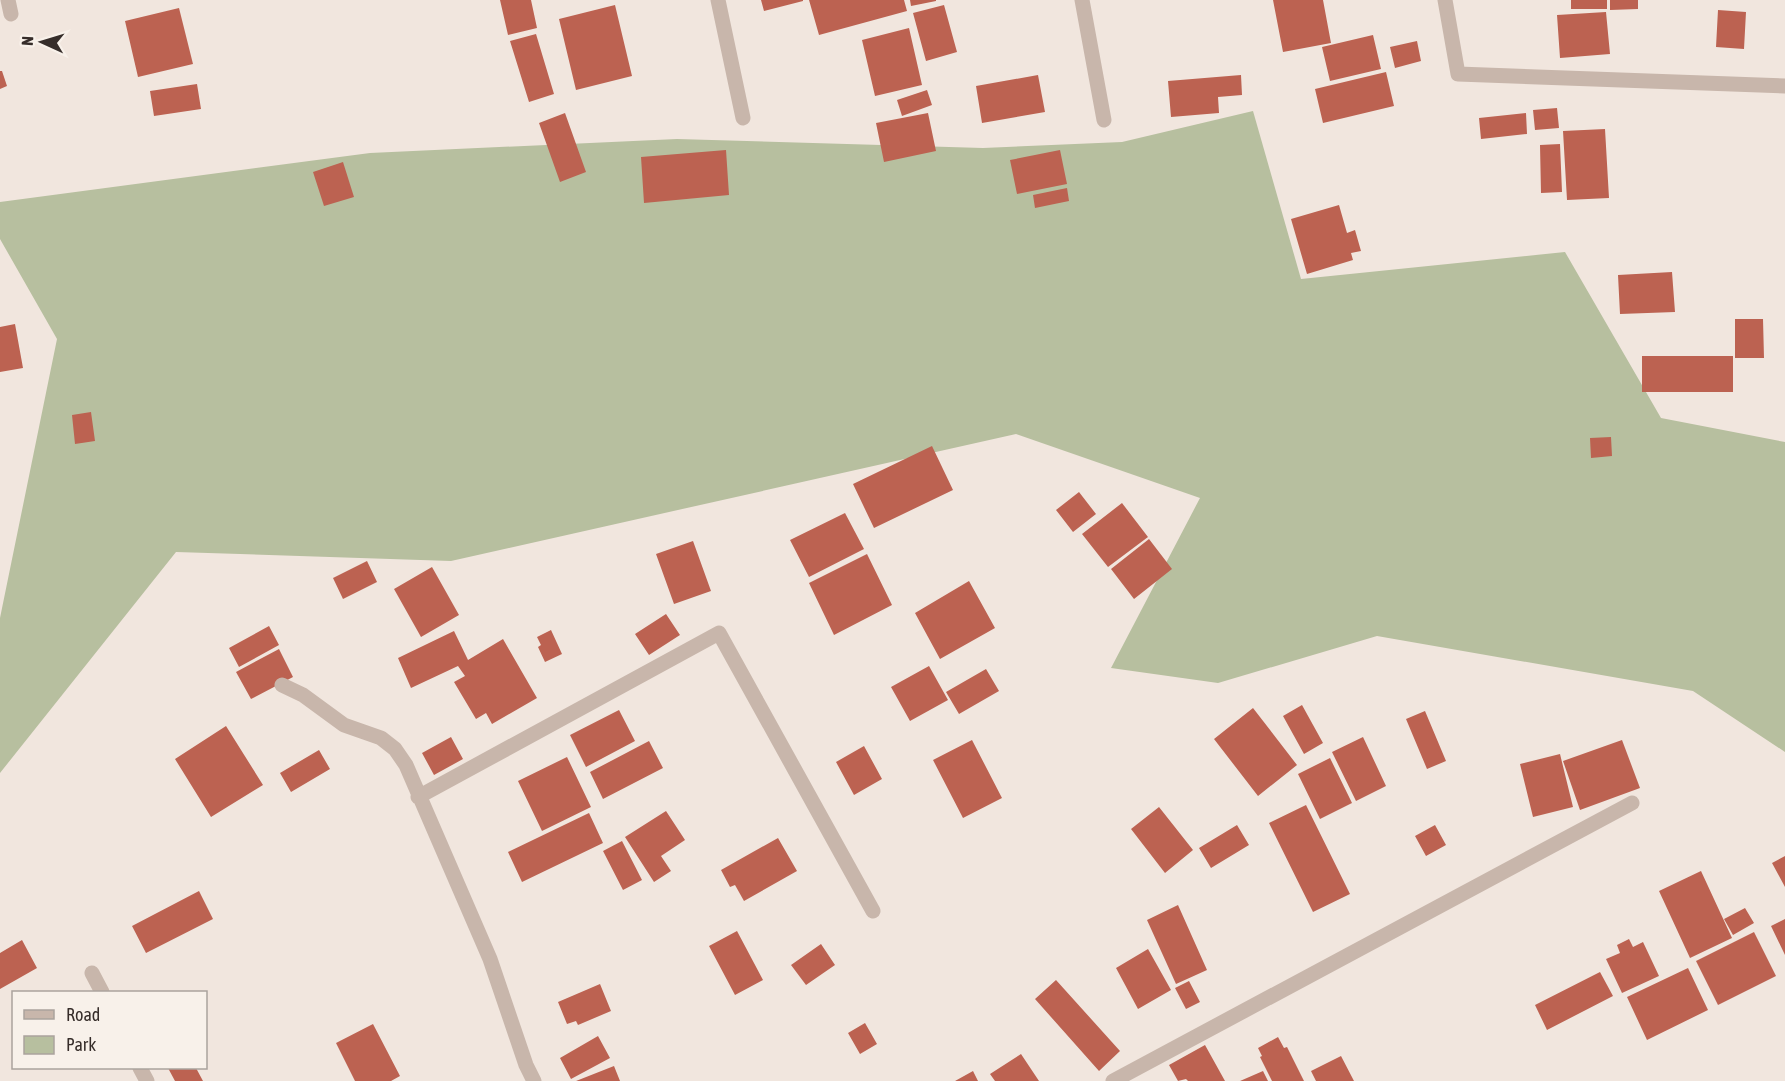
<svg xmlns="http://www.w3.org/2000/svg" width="1785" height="1081" font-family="'Asap Condensed',sans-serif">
	<rect width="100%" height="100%" fill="#f1e6de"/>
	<path fill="#b7bf9f" d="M 1253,111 L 1301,279 L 1565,252 L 1661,418 L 1785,442 L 1785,752 L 1693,691 L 1377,636 L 1218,683 L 1111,668 L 1200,498 L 1016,434 L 451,561 L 176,552 L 0,773 L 0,618 L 57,339 L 0,239 L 0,202 L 370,153 L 677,139 L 983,148 L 1122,142 Z"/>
	<path fill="#bc6251" d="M 500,0 L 531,0 L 537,28 L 508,35 Z
		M 761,0 L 803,0 L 803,1 L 764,11 Z
		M 809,0 L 904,0 L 907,11 L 819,35 Z
		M 910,0 L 936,0 L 936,1 L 911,6 Z
		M 1273,0 L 1323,0 L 1331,43 L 1283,52 Z
		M 1571,0 L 1607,0 L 1607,9 L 1571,9 Z
		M 1610,0 L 1638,0 L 1638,9 L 1610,10 Z
		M 615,5 L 632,76 L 576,90 L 559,19 Z
		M 944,5 L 957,52 L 926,61 L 913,13 Z
		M 179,8 L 193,64 L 138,77 L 125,21 Z
		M 1718,10 L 1746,12 L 1744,49 L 1716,47 Z
		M 1606,12 L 1610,54 L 1560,58 L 1557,15 Z
		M 909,28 L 922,85 L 875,96 L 862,40 Z
		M 536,34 L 554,94 L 529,102 L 510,41 Z
		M 1373,35 L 1381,69 L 1330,81 L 1322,47 Z
		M 1417,41 L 1421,61 L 1395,68 L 1390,47 Z
		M 0,71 L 2,71 L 7,86 L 0,89 Z
		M 1386,72 L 1394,106 L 1323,123 L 1315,89 Z
		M 1038,75 L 1045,112 L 982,123 L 976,86 Z
		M 1241,75 L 1242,95 L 1218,97 L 1219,113 L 1171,117 L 1168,81 Z
		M 197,84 L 201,109 L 154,116 L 150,91 Z
		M 927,90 L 932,105 L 902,116 L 897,100 Z
		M 1557,108 L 1559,128 L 1535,130 L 1533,110 Z
		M 565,113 L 586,172 L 560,182 L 539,123 Z
		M 928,113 L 936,151 L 884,162 L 876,123 Z
		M 1526,113 L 1527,134 L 1481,139 L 1479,118 Z
		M 1605,129 L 1609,198 L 1567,200 L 1563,131 Z
		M 1560,144 L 1562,192 L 1541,193 L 1540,145 Z
		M 726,150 L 729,195 L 644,203 L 641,157 Z
		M 1060,150 L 1067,184 L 1017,194 L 1010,160 Z
		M 343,162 L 354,197 L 324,206 L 313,172 Z
		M 1067,188 L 1069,201 L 1035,208 L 1033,195 Z
		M 1339,205 L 1347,233 L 1355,230 L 1361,251 L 1351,253 L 1353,260 L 1307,274 L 1291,219 Z
		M 1672,272 L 1675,312 L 1620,314 L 1618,275 Z
		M 1735,319 L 1763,319 L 1764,358 L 1735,358 Z
		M 15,324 L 23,368 L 0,372 L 0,327 Z
		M 1642,356 L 1733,356 L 1733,392 L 1642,392 Z
		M 91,412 L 95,441 L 75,444 L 72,415 Z
		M 1611,437 L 1612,456 L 1591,458 L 1590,438 Z
		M 932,446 L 953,490 L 874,528 L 853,484 Z
		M 1079,492 L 1096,514 L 1073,532 L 1056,510 Z
		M 1122,503 L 1148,537 L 1108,567 L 1082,534 Z
		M 845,513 L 864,549 L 809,577 L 790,540 Z
		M 1149,539 L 1172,569 L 1134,599 L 1111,569 Z
		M 693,541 L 711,591 L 674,604 L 656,554 Z
		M 867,554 L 892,605 L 834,635 L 809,583 Z
		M 367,561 L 377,582 L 343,599 L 333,578 Z
		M 432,567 L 459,615 L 421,637 L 394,589 Z
		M 969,581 L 995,628 L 940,659 L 915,613 Z
		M 666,614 L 680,635 L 649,655 L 635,634 Z
		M 269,626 L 279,645 L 239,667 L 229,648 Z
		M 551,630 L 562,654 L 545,662 L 538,647 L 541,645 L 537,637 Z
		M 454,631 L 468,660 L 503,639 L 537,698 L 492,724 L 486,713 L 476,719 L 454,682 L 465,676 L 458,666 L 411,688 L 398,658 Z
		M 279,649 L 293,677 L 251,699 L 236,672 Z
		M 929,666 L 948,700 L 910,721 L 891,687 Z
		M 986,669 L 999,691 L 959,714 L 946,692 Z
		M 1302,705 L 1323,743 L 1304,754 L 1283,716 Z
		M 1253,708 L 1297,765 L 1258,796 L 1214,739 Z
		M 619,710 L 635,741 L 586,767 L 570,735 Z
		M 1425,711 L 1446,761 L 1427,769 L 1406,719 Z
		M 226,726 L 263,785 L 211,817 L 175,759 Z
		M 451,737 L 463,759 L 434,775 L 422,753 Z
		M 1363,737 L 1386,786 L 1356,801 L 1332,752 Z
		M 972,740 L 1002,798 L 963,818 L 933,760 Z
		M 1622,740 L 1640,788 L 1580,810 L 1563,761 Z
		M 649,741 L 663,768 L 603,799 L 590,772 Z
		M 864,746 L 882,779 L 854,795 L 836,762 Z
		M 319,750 L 330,769 L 291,792 L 280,773 Z
		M 1560,754 L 1573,807 L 1533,817 L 1520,764 Z
		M 567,757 L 591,807 L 542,831 L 518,781 Z
		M 1330,758 L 1352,803 L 1320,819 L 1298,774 Z
		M 1306,805 L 1350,894 L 1313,912 L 1269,823 Z
		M 1159,807 L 1193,850 L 1165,873 L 1131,829 Z
		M 666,811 L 685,840 L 661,856 L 671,871 L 654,882 L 625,837 Z
		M 589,813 L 603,843 L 522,882 L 508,852 Z
		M 1237,825 L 1249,845 L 1211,868 L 1199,848 Z
		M 1435,825 L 1446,845 L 1426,856 L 1415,836 Z
		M 778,838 L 797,871 L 744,901 L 735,885 L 730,887 L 721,870 Z
		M 622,841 L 642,880 L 623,890 L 603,851 Z
		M 1785,856 L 1785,887 L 1772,863 Z
		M 1701,871 L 1732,938 L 1690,958 L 1659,891 Z
		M 199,891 L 213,919 L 146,953 L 132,926 Z
		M 1178,905 L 1207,970 L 1176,984 L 1147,920 Z
		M 1745,908 L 1754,923 L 1733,935 L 1724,919 Z
		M 1785,919 L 1785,955 L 1771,926 Z
		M 737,931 L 763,980 L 735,995 L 709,946 Z
		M 1754,932 L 1776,976 L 1718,1005 L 1696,961 Z
		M 1629,939 L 1633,947 L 1643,942 L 1659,976 L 1622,993 L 1606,959 L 1620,953 L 1617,945 Z
		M 22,940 L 37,968 L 0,989 L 0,953 Z
		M 821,944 L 835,965 L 806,985 L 791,965 Z
		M 1148,949 L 1171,990 L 1138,1009 L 1116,968 Z
		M 1688,968 L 1708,1010 L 1647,1040 L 1627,997 Z
		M 1600,972 L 1613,996 L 1547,1030 L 1535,1005 Z
		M 1056,980 L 1120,1051 L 1099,1071 L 1035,999 Z
		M 1189,981 L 1200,1002 L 1186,1009 L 1175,988 Z
		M 600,984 L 611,1011 L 578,1025 L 576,1021 L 567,1024 L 558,1002 Z
		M 865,1023 L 877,1044 L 860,1054 L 848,1033 Z
		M 373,1024 L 400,1076 L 391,1081 L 355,1081 L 336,1043 Z
		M 598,1036 L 610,1058 L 571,1079 L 560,1058 Z
		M 1278,1037 L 1284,1048 L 1287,1047 L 1304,1081 L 1272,1081 L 1260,1057 L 1262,1056 L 1258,1048 Z
		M 1205,1045 L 1225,1081 L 1188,1081 L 1186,1079 L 1178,1081 L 1169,1065 Z
		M 1021,1054 L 1039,1081 L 995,1081 L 990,1074 Z
		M 1341,1056 L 1354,1081 L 1316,1081 L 1311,1071 Z
		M 614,1066 L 620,1081 L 576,1081 Z
		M 168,1068 L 196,1068 L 203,1081 L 175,1081 Z
		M 973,1071 L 978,1081 L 955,1081 Z
		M 1263,1071 L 1268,1081 L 1240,1081 Z"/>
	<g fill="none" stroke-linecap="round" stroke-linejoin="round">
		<path stroke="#c8b6ab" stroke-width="15" d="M 8,0 L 11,14
			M 718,0 L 743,118
			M 1082,0 L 1104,120
			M 1445,0 L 1458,74 L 1785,86
			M 282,685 L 303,695 L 344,725 L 381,738 L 395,749 L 406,765 L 490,959 L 526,1065 L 534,1081
			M 418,797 L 719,633 L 873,911
			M 92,973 L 102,992
			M 140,1068 L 147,1081
			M 1113,1081 L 1632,803"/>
	</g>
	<rect x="12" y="991" width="195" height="78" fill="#f8f1ea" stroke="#aaa39d" stroke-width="1.5"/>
	<rect x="24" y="1010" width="30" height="9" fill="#c8b6ab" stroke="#aaa39d" stroke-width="1.5"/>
	<text x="66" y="1021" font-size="18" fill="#362d2a">Road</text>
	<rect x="24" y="1036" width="30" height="18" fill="#b7bf9f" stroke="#aaa39d" stroke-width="1.5"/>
	<text x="66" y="1051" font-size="18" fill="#362d2a">Park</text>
	<g transform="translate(42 42) rotate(274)" stroke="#f8f1ea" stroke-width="4.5" paint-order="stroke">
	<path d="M0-4.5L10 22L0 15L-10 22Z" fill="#362d2a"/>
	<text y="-9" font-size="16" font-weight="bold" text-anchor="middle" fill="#362d2a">N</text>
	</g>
</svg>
